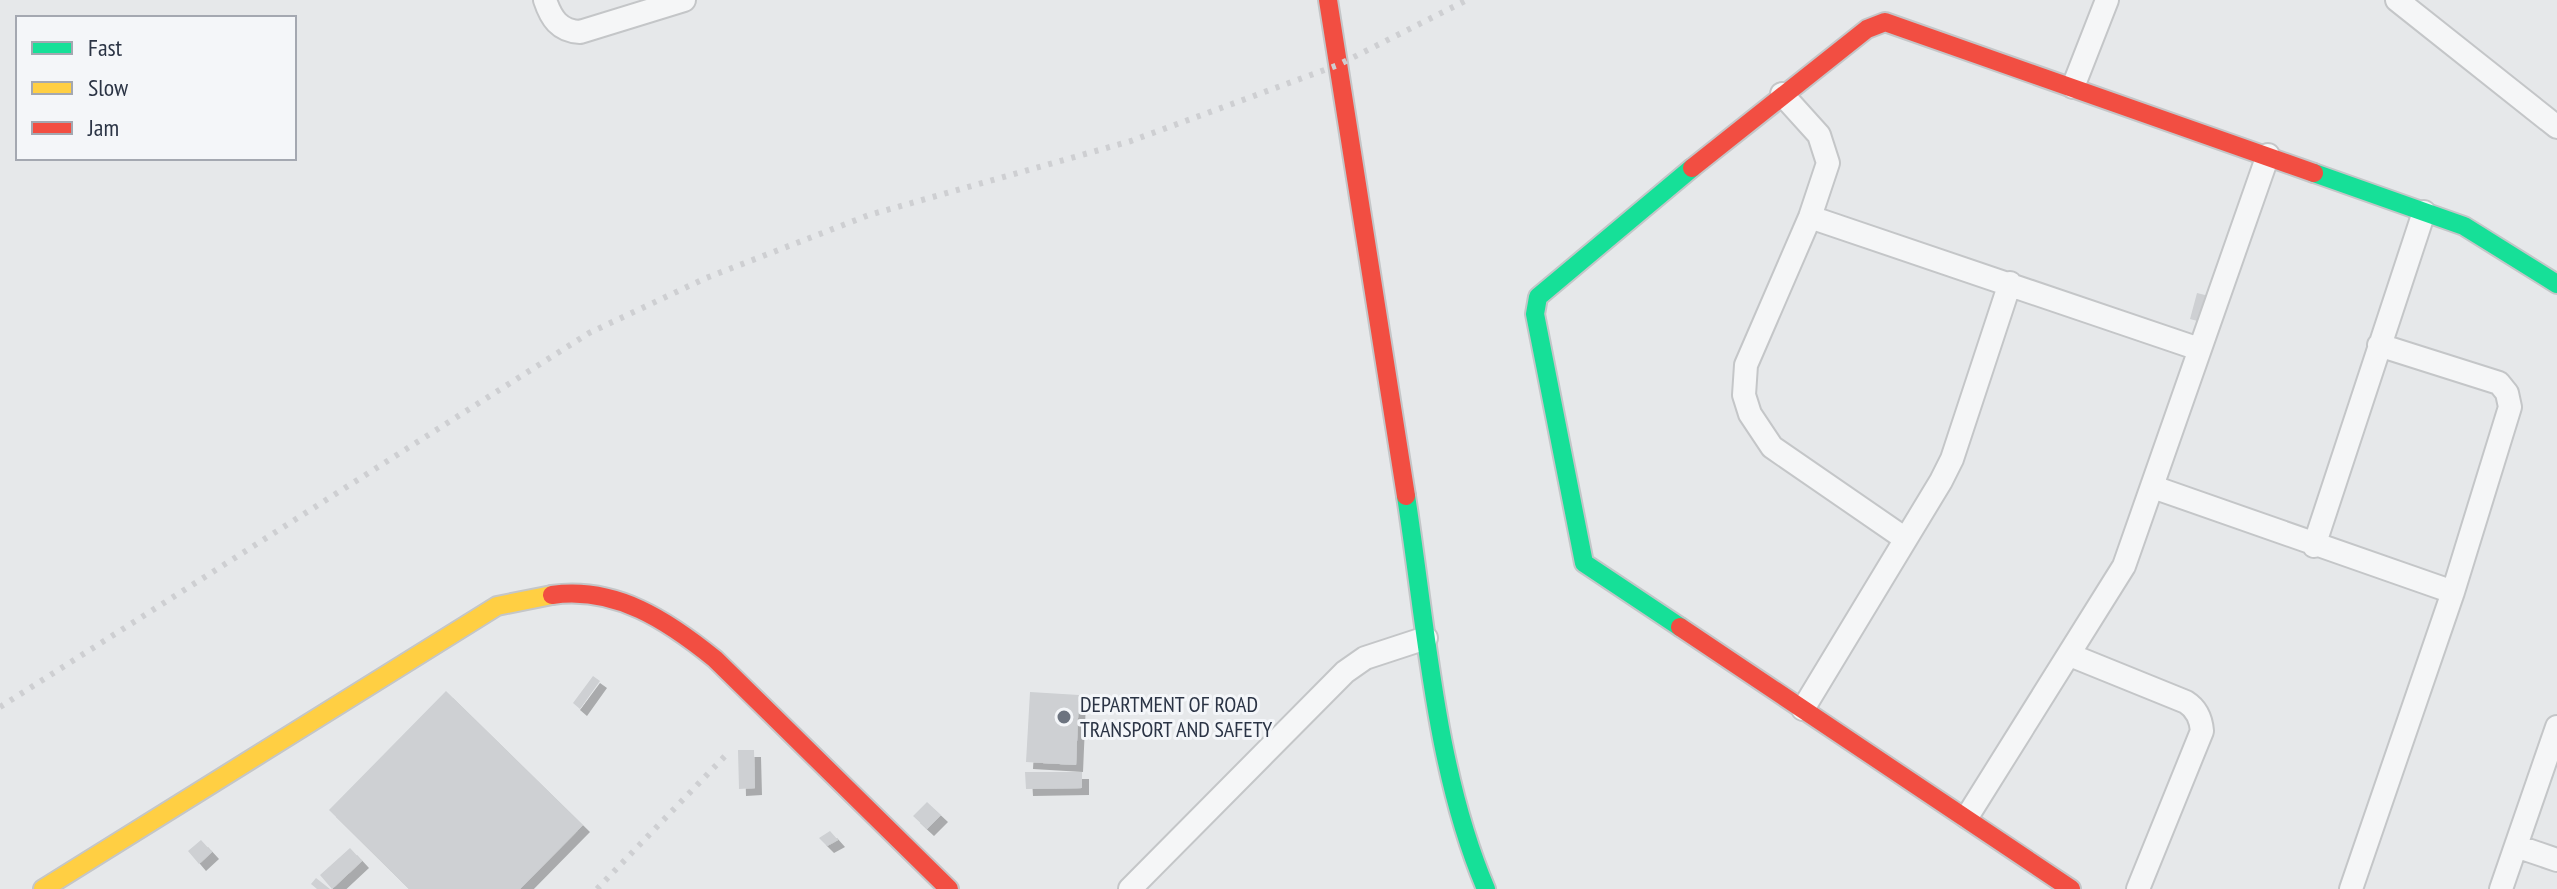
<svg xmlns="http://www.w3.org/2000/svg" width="2557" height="889" font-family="'PT Sans Narrow',sans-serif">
	<defs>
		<filter id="shadow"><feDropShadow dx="7" dy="7" stdDeviation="0" flood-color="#0004"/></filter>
	</defs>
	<rect width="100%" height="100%" fill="#e6e8ea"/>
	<path fill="#ced0d3" filter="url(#shadow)" d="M 2197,293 L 2213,297 L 2205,323 L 2190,319 Z
		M 593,676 L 600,681 L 580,709 L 573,703 Z
		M 446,691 L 583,825 L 520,889 L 409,889 L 329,810 Z
		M 1030,692 L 1079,695 L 1076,765 L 1026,762 Z
		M 738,750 L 754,750 L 755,788 L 739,789 Z
		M 1025,772 L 1082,772 L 1082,788 L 1026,789 Z
		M 927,802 L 941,815 L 927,829 L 913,816 Z
		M 830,831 L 838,840 L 827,846 L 819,838 Z
		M 201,840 L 212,852 L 199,864 L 188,851 Z
		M 350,848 L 362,861 L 332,889 L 320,875 Z
		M 316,878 L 330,889 L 317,889 L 311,884 Z"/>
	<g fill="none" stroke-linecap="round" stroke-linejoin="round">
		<g stroke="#c4c6c8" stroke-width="26">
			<path id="street" d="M 545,0 C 551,18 559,31 580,32 L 684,0
				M 2397,0 L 2557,127
				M 2073,87 L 2107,0
				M 1782,94 L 1819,135 L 1828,163 L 1810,217 L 1746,365 L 1744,395 L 1750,414 L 1772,447 L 1904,538
				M 1810,217 L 2199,349
				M 2153,487 L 2453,592
				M 2314,546 L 2424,212
				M 2070,655 L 2186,702 C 2197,709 2201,719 2202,731 L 2138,889
				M 1803,709 L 1941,481 L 1952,459 L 2010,283
				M 1967,817 L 2124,566 L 2268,155
				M 2516,846 L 2557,860
				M 1130,889 L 1345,672 L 1365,658 L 1426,638
				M 2351,889 L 2453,592 L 2510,407 L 2507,393 L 2499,383 L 2379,345
				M 2501,889 L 2557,727"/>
		</g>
		<g stroke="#c4c6c8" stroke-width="22">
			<path id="fast" d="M 2314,173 L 2464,226 L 2557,284
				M 1406,496 C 1426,624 1435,770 1486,889
				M 1680,627 L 1584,563 L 1535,314 L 1538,297 L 1692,168"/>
		</g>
		<g stroke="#c4c6c8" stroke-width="22">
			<path id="slow" d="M 43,889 L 497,606 L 552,595"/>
		</g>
		<g stroke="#c4c6c8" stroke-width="22">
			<path id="jam" d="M 1328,0 L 1406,496
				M 1692,168 L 1867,29 L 1885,22 L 2314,173
				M 552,595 C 616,586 668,621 715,659 L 949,889
				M 1680,627 L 2071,889"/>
		</g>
		<use href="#street" stroke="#f5f6f7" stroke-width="22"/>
		<use href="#fast" stroke="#16e098" stroke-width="18"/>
		<use href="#slow" stroke="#ffcf43" stroke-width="18"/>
		<use href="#jam" stroke="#f24e42" stroke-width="18"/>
		<path stroke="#cecfd2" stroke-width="6" stroke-dasharray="4 8" stroke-linecap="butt" d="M 0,707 L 589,333 L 706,278 L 869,215 L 1131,141 L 1338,65 L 1467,0
			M 597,889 L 725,756"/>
	</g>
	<circle fill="#6c737f" stroke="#f4f6f9" stroke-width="3" cx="1064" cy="717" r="8"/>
	<g text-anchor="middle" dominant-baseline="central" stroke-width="6" stroke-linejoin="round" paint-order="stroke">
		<g font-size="22" fill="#2b3445" stroke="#f4f6f9" text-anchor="start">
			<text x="1080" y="704">DEPARTMENT OF ROAD<tspan x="1080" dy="25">TRANSPORT AND SAFETY</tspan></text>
		</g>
	</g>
	<rect x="16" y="16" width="280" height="144" fill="#f4f6f9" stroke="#a4a8b1" stroke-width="2"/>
	<rect x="32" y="42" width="40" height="12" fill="#16e098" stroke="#a4a8b1" stroke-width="2"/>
	<text x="88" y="56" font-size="24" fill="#2b3445">Fast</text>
	<rect x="32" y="82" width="40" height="12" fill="#ffcf43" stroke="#a4a8b1" stroke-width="2"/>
	<text x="88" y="96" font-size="24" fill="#2b3445">Slow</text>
	<rect x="32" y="122" width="40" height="12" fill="#f24e42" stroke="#a4a8b1" stroke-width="2"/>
	<text x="88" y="136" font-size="24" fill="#2b3445">Jam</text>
</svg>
